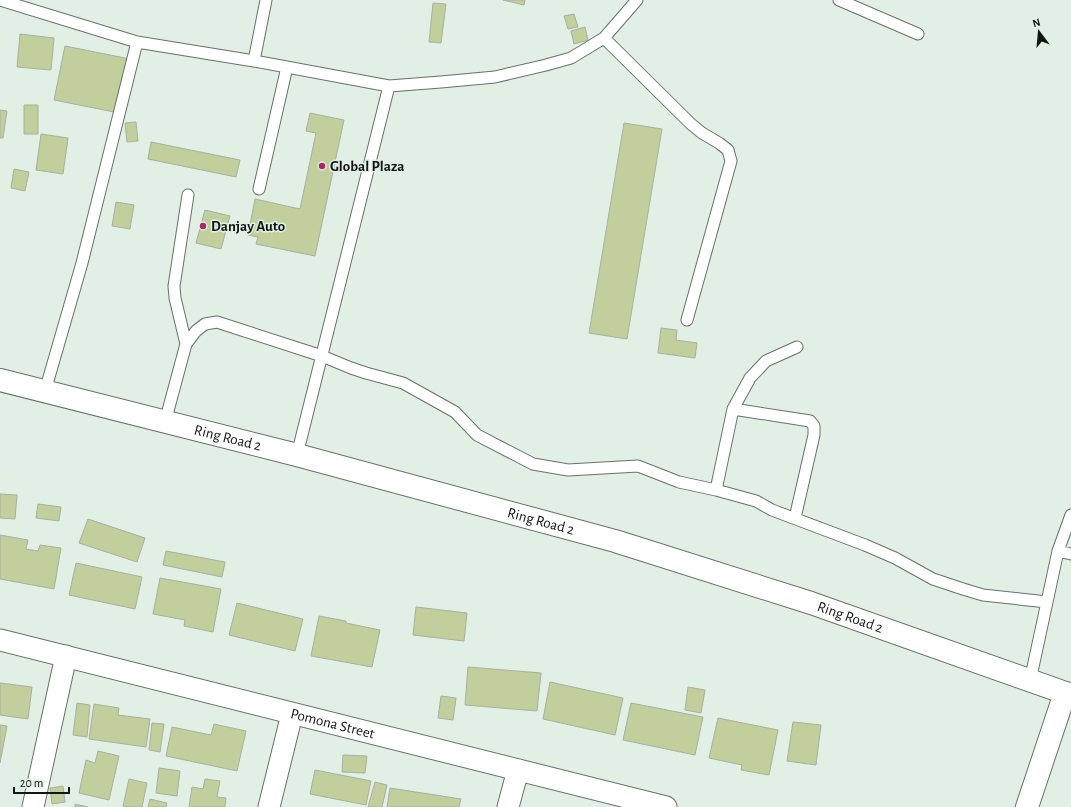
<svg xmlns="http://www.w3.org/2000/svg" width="1071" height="807" font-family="'Alegreya Sans',sans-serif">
	<rect width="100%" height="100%" fill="#e2efe5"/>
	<path fill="#c0cf9b" stroke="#abafa2" d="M 503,0 L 525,0 L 524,5 Z
		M 433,3 L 446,4 L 441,43 L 429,42 Z
		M 574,14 L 578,27 L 568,29 L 564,16 Z
		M 585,27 L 588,40 L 574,44 L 571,31 Z
		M 20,34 L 54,38 L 51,70 L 17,67 Z
		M 65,46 L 130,59 L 119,113 L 54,100 Z
		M 24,105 L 38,105 L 38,134 L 24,134 Z
		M 0,110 L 7,111 L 3,138 L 0,138 Z
		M 310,113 L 344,120 L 315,256 L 256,244 L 258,237 L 248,235 L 255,199 L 300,209 L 316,133 L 306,131 Z
		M 136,122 L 138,141 L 127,142 L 125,123 Z
		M 624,123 L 662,129 L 627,339 L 589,333 Z
		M 41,134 L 68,138 L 63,174 L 36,170 Z
		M 151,142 L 240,160 L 236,177 L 148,159 Z
		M 14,169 L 29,172 L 25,191 L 11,188 Z
		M 116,202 L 134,205 L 130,229 L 112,226 Z
		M 205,210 L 230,216 L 221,249 L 196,243 Z
		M 661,328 L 677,330 L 676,340 L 697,343 L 695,358 L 658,353 Z
		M 0,494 L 17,495 L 15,519 L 0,518 Z
		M 38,504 L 61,507 L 59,521 L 36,518 Z
		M 88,519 L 145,538 L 137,562 L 79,543 Z
		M 0,535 L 28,540 L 26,549 L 38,551 L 40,545 L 61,548 L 54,589 L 0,579 Z
		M 166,551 L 225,562 L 222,577 L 163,565 Z
		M 76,563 L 142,577 L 135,609 L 69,595 Z
		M 160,578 L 221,589 L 213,632 L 184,626 L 185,620 L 153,614 Z
		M 237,603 L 303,619 L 295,651 L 229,635 Z
		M 416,607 L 467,613 L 464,641 L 413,635 Z
		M 319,616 L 346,621 L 346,623 L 380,630 L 372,667 L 311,656 Z
		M 468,667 L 541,673 L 537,711 L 465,705 Z
		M 550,682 L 623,698 L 615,735 L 543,719 Z
		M 0,683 L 32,687 L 28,719 L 0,715 Z
		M 688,687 L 705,690 L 701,713 L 685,710 Z
		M 441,696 L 456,698 L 453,720 L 438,718 Z
		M 77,703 L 90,705 L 87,737 L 73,735 Z
		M 631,703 L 703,717 L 695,755 L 623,740 Z
		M 94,704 L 119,708 L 118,715 L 150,719 L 146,747 L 89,739 Z
		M 718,718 L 778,730 L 769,775 L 741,770 L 742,765 L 709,758 Z
		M 793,722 L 821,725 L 816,765 L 787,761 Z
		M 152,723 L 164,724 L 160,752 L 149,750 Z
		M 214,724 L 246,731 L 237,771 L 166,756 L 172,727 L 211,735 Z
		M 0,725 L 7,726 L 0,763 Z
		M 98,751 L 119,756 L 109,800 L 79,793 L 86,760 L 95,763 Z
		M 343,755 L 367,756 L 365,773 L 342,772 Z
		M 159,768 L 180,771 L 177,796 L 156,793 Z
		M 315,770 L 371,781 L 366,805 L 310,794 Z
		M 129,779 L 147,783 L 142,807 L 129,807 L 123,806 Z
		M 205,779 L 220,781 L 217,797 L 226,798 L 225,807 L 189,807 L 192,787 L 203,789 Z
		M 375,782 L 387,785 L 382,807 L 368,807 Z
		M 63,786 L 65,802 L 52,804 L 50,788 Z
		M 390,788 L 461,799 L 459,807 L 387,807 Z
		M 150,799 L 167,803 L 166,807 L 148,807 Z
		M 75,804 L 88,807 L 75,807 Z"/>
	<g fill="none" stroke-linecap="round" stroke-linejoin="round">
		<g stroke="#677269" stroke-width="13">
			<path id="service" d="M 0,0 L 137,42 L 254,61 L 389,86 L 441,82 L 495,77 L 546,65 L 571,58 L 604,38 L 637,0
				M 839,0 L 918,34
				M 604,38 L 691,124 L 702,133 L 719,143 L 728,150 L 731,161 L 687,320
				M 254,61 L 266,0
				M 259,189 L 287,67
				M 186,344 L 175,298 L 174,286 L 188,195
				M 45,391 L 82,263 L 137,42
				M 733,409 L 810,421 L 814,426 L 814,435 L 795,518
				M 165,422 L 186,344 L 196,331 L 205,324 L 217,322 L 322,356 L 351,368 L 366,373 L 403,383 L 455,412 L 477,435 L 533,464 L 568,470 L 638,466 L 679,482 L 716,490 L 756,501 L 772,510 L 865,545 L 895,558 L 933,579 L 963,589 L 983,595 L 1047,602
				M 297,455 L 389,86
				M 716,490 L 733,409 L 750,378 L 766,361 L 797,347
				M 1058,551 L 1071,554
				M 1030,681 L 1058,551 L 1071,515"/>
		</g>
		<g stroke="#677269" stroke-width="23">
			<g id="minor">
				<path id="s1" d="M 0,640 L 666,807"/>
				<path d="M 33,807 L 66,656"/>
				<path d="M 269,807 L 292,714"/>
				<path d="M 508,807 L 518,770"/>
			</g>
		</g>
		<g stroke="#677269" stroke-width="24">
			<path id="tertiary" d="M 1027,807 L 1065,693"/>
		</g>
		<g stroke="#677269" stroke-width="24">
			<g id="primary">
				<path id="s2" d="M 0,380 L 297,455 L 615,541 L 811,603 L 1071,695"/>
			</g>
		</g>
		<use href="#service" stroke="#fff" stroke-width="11"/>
		<use href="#minor" stroke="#fff" stroke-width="21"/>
		<use href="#tertiary" stroke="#fff" stroke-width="22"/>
		<use href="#primary" stroke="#fff" stroke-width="22"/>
	</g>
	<g fill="#af2669" stroke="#e2efe5" stroke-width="1.5">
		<circle cx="322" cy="166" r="4"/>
		<circle cx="203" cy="226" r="4"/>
	</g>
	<g text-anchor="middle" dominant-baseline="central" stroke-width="3" stroke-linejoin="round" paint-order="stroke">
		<g font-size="15" font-weight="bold" fill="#121613" stroke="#e2efe5" text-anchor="start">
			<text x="330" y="166">Global Plaza</text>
			<text x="211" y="226">Danjay Auto</text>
		</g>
		<g font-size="15" fill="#121613" stroke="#e2efe5">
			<text stroke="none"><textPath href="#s2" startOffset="235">Ring Road 2</textPath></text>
			<text stroke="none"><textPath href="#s2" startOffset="559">Ring Road 2</textPath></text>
			<text stroke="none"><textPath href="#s2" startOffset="883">Ring Road 2</textPath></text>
			<text stroke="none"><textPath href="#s1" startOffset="343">Pomona Street</textPath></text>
		</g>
	</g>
	<g transform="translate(1039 32) rotate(344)" stroke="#e2efe5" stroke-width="3" paint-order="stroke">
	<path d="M0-3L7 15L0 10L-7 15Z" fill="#121613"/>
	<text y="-6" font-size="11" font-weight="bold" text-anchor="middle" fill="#121613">N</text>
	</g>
	<path d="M14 787v6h55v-6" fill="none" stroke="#121613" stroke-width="2"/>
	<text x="20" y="787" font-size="12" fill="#121613" stroke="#e2efe5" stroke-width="3" paint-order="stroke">20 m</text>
</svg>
